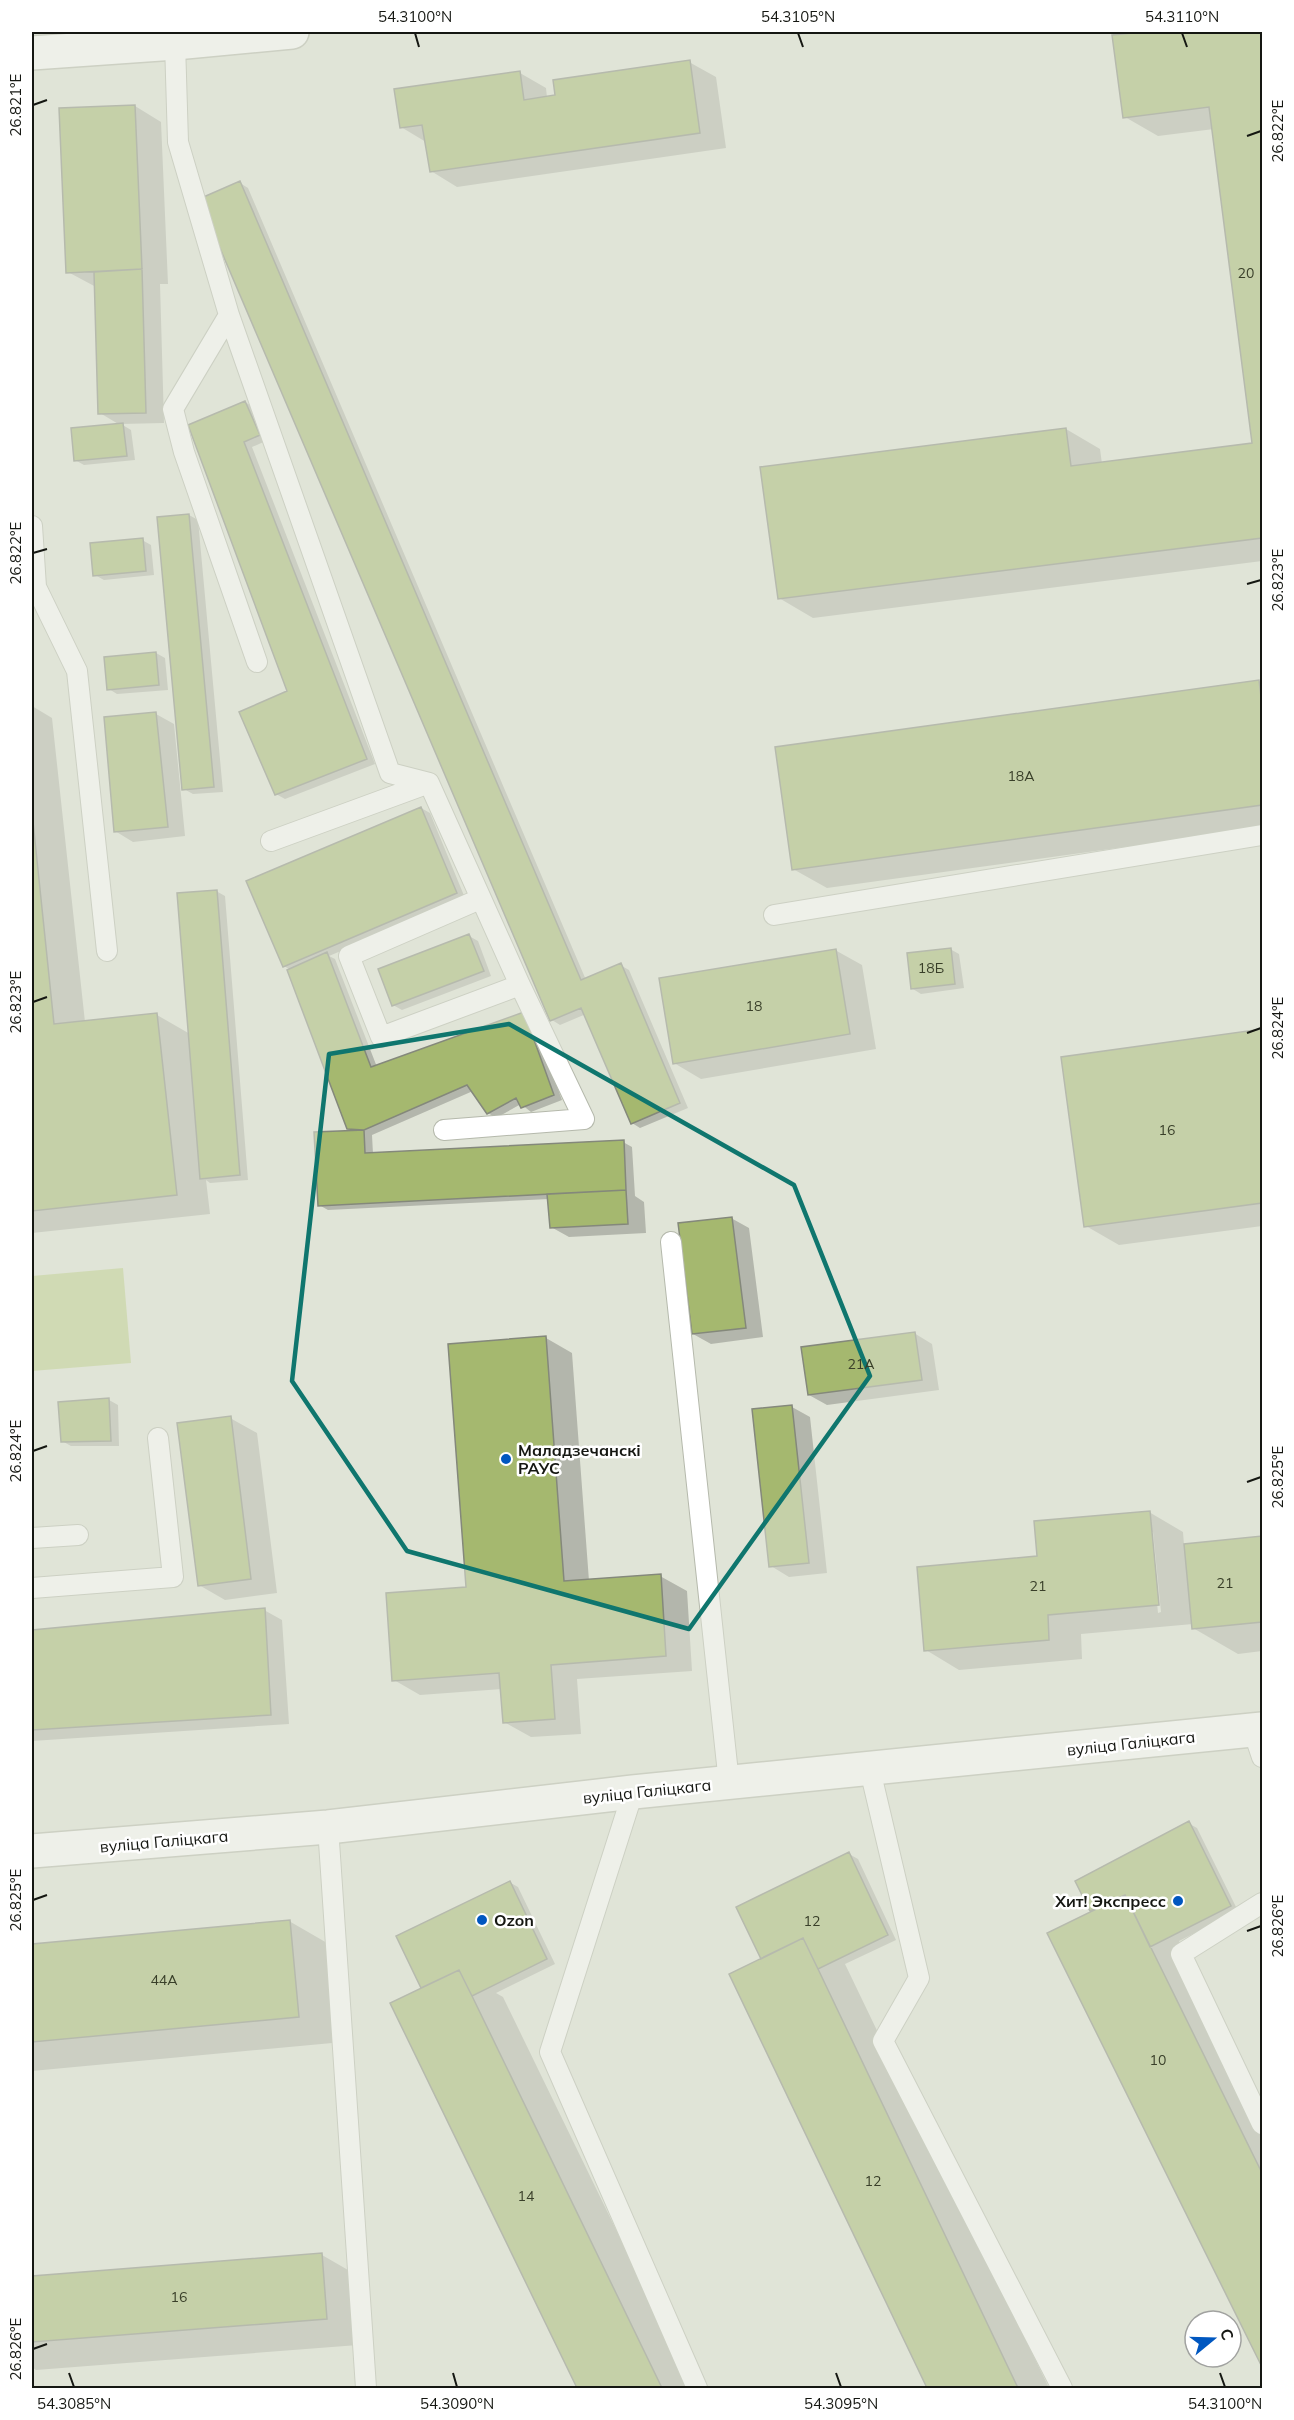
<svg xmlns="http://www.w3.org/2000/svg" width="1294" height="2420" font-family="Mulish,sans-serif">
	<rect width="100%" height="100%" fill="#e0e4d7"/>
	<path fill="#bdcf8b" d="M 123,1268 L 131,1363 L 32,1371 L 32,1276 Z"/>
	<path fill="#0003" fill-rule="evenodd" d="M 1155,32 L 1262,32 L 1262,561 L 813,618 L 779,598 L 1066,429 L 1100,449 L 1102,464 L 1254,445 L 1214,129 L 1158,136 L 1125,117 L 1114,37 Z
		M 689,62 L 716,77 L 726,148 L 457,187 L 431,171 L 426,142 L 401,127 L 520,73 L 546,88 L 547,98 Z
		M 135,106 L 161,122 L 168,284 L 160,284 L 164,423 L 121,424 L 131,430 L 135,460 L 84,465 L 75,460 L 120,425 L 100,413 L 96,287 L 68,272 Z
		M 240,183 L 248,188 L 586,980 L 620,965 L 629,970 L 688,1108 L 640,1128 L 632,1123 L 586,1014 L 560,1025 L 552,1020 Z
		M 245,402 L 253,407 L 268,440 L 252,447 L 375,764 L 285,799 L 276,794 L 289,692 L 190,426 Z
		M 189,515 L 198,520 L 223,792 L 193,794 L 184,789 Z
		M 142,540 L 151,545 L 154,575 L 104,580 L 95,575 Z
		M 156,653 L 165,658 L 168,690 L 117,694 L 109,689 Z
		M 1259,681 L 1262,684 L 1262,828 L 827,888 L 793,869 Z
		M 32,706 L 52,718 L 85,1022 L 157,1015 L 190,1034 L 216,891 L 225,896 L 248,1180 L 210,1183 L 206,1180 L 210,1214 L 32,1233 Z
		M 156,714 L 174,724 L 185,836 L 133,842 L 115,831 Z
		M 421,808 L 430,813 L 465,898 L 329,956 L 335,959 L 377,1067 L 532,1019 L 562,1100 L 531,1112 L 521,1104 L 496,1118 L 488,1113 L 473,1091 L 372,1135 L 373,1154 L 623,1142 L 632,1147 L 635,1196 L 644,1202 L 646,1233 L 569,1237 L 551,1227 L 549,1199 L 328,1210 L 319,1205 L 353,1131 L 348,1128 L 289,969 L 284,966 Z
		M 469,936 L 478,941 L 491,976 L 402,1010 L 393,1005 Z
		M 950,949 L 959,954 L 964,988 L 921,994 L 913,989 Z
		M 835,950 L 862,965 L 876,1049 L 701,1079 L 674,1063 Z
		M 1262,1031 L 1262,1226 L 1119,1245 L 1086,1226 L 1063,1058 Z
		M 731,1218 L 749,1228 L 763,1337 L 711,1344 L 693,1334 Z
		M 914,1333 L 932,1344 L 939,1390 L 827,1405 L 809,1395 Z
		M 546,1338 L 572,1353 L 589,1581 L 660,1576 L 687,1591 L 692,1671 L 577,1679 L 581,1734 L 531,1737 L 504,1722 L 502,1689 L 420,1695 L 394,1680 L 468,1589 Z
		M 109,1400 L 118,1405 L 119,1446 L 71,1446 L 62,1441 Z
		M 792,1407 L 810,1417 L 827,1573 L 789,1577 L 771,1566 Z
		M 230,1418 L 257,1433 L 277,1593 L 225,1600 L 199,1585 Z
		M 1149,1512 L 1183,1532 L 1184,1545 L 1262,1538 L 1262,1651 L 1238,1654 L 1193,1628 L 1193,1624 L 1081,1634 L 1082,1659 L 959,1670 L 926,1650 L 1039,1557 ZM 1150,1532 L 1153,1532 L 1161,1612 L 1158,1613 Z
		M 264,1610 L 282,1620 L 289,1724 L 32,1741 L 32,1632 Z
		M 1188,1823 L 1197,1828 L 1238,1911 L 1179,1941 L 1262,2109 L 1262,2364 L 1049,1934 L 1094,1912 L 1092,1910 Z
		M 849,1854 L 858,1859 L 896,1940 L 845,1964 L 1049,2388 L 929,2388 L 731,1974 L 763,1959 Z
		M 509,1882 L 518,1887 L 555,1964 L 496,1993 L 503,1997 L 693,2388 L 579,2388 L 392,2004 L 423,1989 L 398,1936 Z
		M 289,1921 L 334,1947 L 343,2042 L 32,2071 L 32,1946 Z
		M 322,2255 L 367,2281 L 371,2344 L 36,2370 L 32,2367 L 32,2277 Z"/>
	<path fill="#a5b86f" stroke="#84887b" stroke-width="1.5" d="M 1143,32 L 1262,32 L 1262,538 L 778,599 L 760,467 L 1066,428 L 1071,466 L 1252,443 L 1209,107 L 1123,118 L 1112,35 Z
		M 690,60 L 700,133 L 430,172 L 422,125 L 400,128 L 394,89 L 520,71 L 524,100 L 555,95 L 553,80 Z
		M 135,105 L 142,269 L 66,273 L 59,108 Z
		M 240,181 L 581,980 L 621,963 L 680,1103 L 631,1124 L 581,1008 L 550,1021 L 199,199 Z
		M 142,269 L 146,413 L 98,414 L 94,272 Z
		M 245,401 L 260,435 L 244,442 L 367,759 L 275,795 L 239,712 L 287,691 L 188,425 Z
		M 123,423 L 127,456 L 74,461 L 71,428 Z
		M 189,514 L 214,787 L 182,790 L 157,517 Z
		M 143,538 L 146,571 L 93,576 L 90,543 Z
		M 156,652 L 159,685 L 107,690 L 104,657 Z
		M 1259,680 L 1262,705 L 1262,805 L 792,870 L 775,747 Z
		M 156,712 L 168,827 L 114,832 L 104,717 Z
		M 421,807 L 457,893 L 283,967 L 246,881 Z
		M 32,812 L 54,1024 L 157,1013 L 177,1195 L 32,1211 Z
		M 217,890 L 240,1175 L 200,1179 L 177,893 Z
		M 469,934 L 484,971 L 392,1006 L 378,969 Z
		M 951,948 L 955,984 L 911,989 L 907,953 Z
		M 836,949 L 850,1034 L 673,1064 L 659,978 Z
		M 327,952 L 371,1067 L 524,1012 L 554,1095 L 521,1108 L 516,1098 L 487,1114 L 467,1085 L 364,1130 L 347,1129 L 287,970 Z
		M 1262,1029 L 1262,1203 L 1084,1227 L 1061,1057 Z
		M 364,1130 L 365,1153 L 624,1140 L 626,1190 L 318,1206 L 314,1132 Z
		M 626,1190 L 628,1224 L 550,1228 L 547,1194 Z
		M 732,1217 L 746,1328 L 692,1334 L 678,1223 Z
		M 915,1332 L 922,1380 L 808,1395 L 801,1347 Z
		M 546,1336 L 564,1581 L 661,1574 L 666,1656 L 551,1665 L 555,1719 L 503,1723 L 499,1673 L 392,1681 L 386,1593 L 466,1587 L 448,1344 Z
		M 109,1398 L 111,1441 L 61,1442 L 58,1402 Z
		M 792,1405 L 809,1563 L 769,1567 L 752,1409 Z
		M 231,1416 L 251,1579 L 198,1586 L 177,1423 Z
		M 1150,1511 L 1159,1605 L 1048,1615 L 1049,1640 L 924,1651 L 917,1567 L 1037,1556 L 1034,1521 Z
		M 1262,1536 L 1262,1622 L 1192,1629 L 1184,1544 Z
		M 265,1608 L 271,1715 L 32,1730 L 32,1630 Z
		M 1189,1821 L 1231,1906 L 1150,1947 L 1125,1895 L 1090,1911 L 1075,1881 Z
		M 849,1852 L 888,1935 L 818,1969 L 803,1938 L 761,1959 L 736,1907 Z
		M 510,1881 L 547,1959 L 472,1996 L 459,1970 L 421,1988 L 396,1936 Z
		M 1125,1895 L 1262,2173 L 1262,2367 L 1047,1933 Z
		M 290,1920 L 299,2017 L 32,2042 L 32,1944 Z
		M 803,1938 L 818,1969 L 1018,2388 L 927,2388 L 729,1974 Z
		M 459,1970 L 472,1996 L 662,2388 L 577,2388 L 390,2003 Z
		M 322,2253 L 327,2319 L 32,2342 L 32,2276 Z"/>
	<g fill="none" stroke-linecap="round" stroke-linejoin="round">
		<g stroke="#b5b9ac" stroke-width="22">
			<path id="lane" d="M 175,43 L 178,142 L 229,315 L 390,773 L 429,783 L 520,985 L 584,1119 L 444,1130
				M 229,315 L 173,409 L 184,452 L 257,662
				M 32,526 L 36,587 L 32,588
				M 36,587 L 77,671 L 107,951
				M 271,841 L 429,783
				M 480,899 L 349,956 L 381,1037 L 520,985
				M 774,915 L 1262,835
				M 671,1242 L 729,1783
				M 32,1538 L 78,1535
				M 32,1588 L 173,1577 L 158,1438
				M 1253,1730 L 1262,1757
				M 870,1770 L 919,1978 L 883,2041 L 1062,2388
				M 633,1792 L 550,2052 L 697,2388
				M 328,1827 L 366,2388
				M 1262,1903 L 1181,1954 L 1262,2124"/>
		</g>
		<g stroke="#b5b9ac" stroke-width="36">
			<path id="street" d="M 32,1851 L 328,1827 L 633,1792 L 1262,1729"/>
		</g>
		<g stroke="#b5b9ac" stroke-width="36">
			<path id="secondary" d="M 32,53 L 175,43 L 292,32"/>
		</g>
		<use href="#lane" stroke="#fff" stroke-width="20"/>
		<use href="#street" stroke="#fff" stroke-width="33"/>
		<use href="#secondary" stroke="#fff" stroke-width="33"/>
	</g>
	<path d="M0 0H1294V2420H0ZM 509,1024 L 794,1185 L 870,1376 L 689,1629 L 407,1551 L 292,1381 L 329,1054 Z" fill="#e0e4d7" fill-opacity=".55" fill-rule="evenodd"/>
	<path fill="none" stroke="#0f766e" stroke-width="4.5" stroke-linejoin="round" d="M 509,1024 L 794,1185 L 870,1376 L 689,1629 L 407,1551 L 292,1381 L 329,1054 Z"/>
	<path fill="none" stroke="#151712" stroke-width="2" d="M 415,33 L 419,47M 798,33 L 803,47M 1182,33 L 1187,47M 33,105 L 47,100M 1247,136 L 1261,131M 33,553 L 47,549M 1247,584 L 1261,580M 33,1002 L 47,997M 1247,1033 L 1261,1028M 33,1451 L 47,1446M 1247,1482 L 1261,1477M 33,1900 L 47,1895M 1247,1931 L 1261,1926M 33,2349 L 47,2344M 69,2373 L 74,2387M 453,2373 L 457,2387M 836,2373 L 841,2387M 1220,2373 L 1225,2387"/>
	<g fill="#0057c0" stroke="#fff" stroke-width="2">
		<circle cx="506" cy="1459" r="6"/>
		<circle cx="1178" cy="1901" r="6"/>
		<circle cx="482" cy="1920" r="6"/>
	</g>
	<g text-anchor="middle" dominant-baseline="central" stroke-width="5" stroke-linejoin="round" paint-order="stroke">
		<g font-size="14" fill="#393f29">
			<text x="1246" y="273">20</text>
			<text x="1021" y="776">18А</text>
			<text x="931" y="968">18Б</text>
			<text x="754" y="1006">18</text>
			<text x="1167" y="1130">16</text>
			<text x="861" y="1364">21А</text>
			<text x="1225" y="1583">21</text>
			<text x="1038" y="1586">21</text>
			<text x="812" y="1921">12</text>
			<text x="164" y="1980">44А</text>
			<text x="1158" y="2060">10</text>
			<text x="873" y="2181">12</text>
			<text x="526" y="2196">14</text>
			<text x="179" y="2297">16</text>
		</g>
		<g font-size="16" font-weight="bold" fill="#151712" stroke="#fff" text-anchor="start">
			<text x="518" y="1450">Маладзечанскі<tspan x="518" dy="18">РАУС</tspan></text>
			<text x="1166" y="1901" text-anchor="end">Хит! Экспресс</text>
			<text x="494" y="1920">Ozon</text>
		</g>
		<g font-size="16" fill="#151712" stroke="#fff">
			<text transform="translate(1131 1743) rotate(-6)">вуліца Галіцкага</text>
			<text transform="translate(647 1791) rotate(-6)">вуліца Галіцкага</text>
			<text transform="translate(164 1841) rotate(-5)">вуліца Галіцкага</text>
		</g>
	</g>
	<rect width="1294" height="2420" fill="none" stroke="#ffffff" stroke-width="66"/>
	<g transform="translate(1213 2339) rotate(71)"><circle r="28" fill="#ffffff" stroke="#a1a2a0" stroke-width="1.5"/>
	<path d="M0-4.5L10 22L0 15L-10 22Z" fill="#0057c0"/>
	<text y="-9" font-size="16" font-weight="bold" text-anchor="middle" fill="#151712">С</text>
	</g>
	<rect x="33" y="33" width="1228" height="2354" fill="none" stroke="#151712" stroke-width="2"/>
	<g font-size="15" text-anchor="middle" fill="#151712">
		<text x="415" y="22">54.3100°N</text>
		<text x="798" y="22">54.3105°N</text>
		<text x="1182" y="22">54.3110°N</text>
		<text transform="translate(16 105) rotate(-90)" y="5">26.821°E</text>
		<text transform="translate(1278 131) rotate(-90)" y="5">26.822°E</text>
		<text transform="translate(16 553) rotate(-90)" y="5">26.822°E</text>
		<text transform="translate(1278 580) rotate(-90)" y="5">26.823°E</text>
		<text transform="translate(16 1002) rotate(-90)" y="5">26.823°E</text>
		<text transform="translate(1278 1028) rotate(-90)" y="5">26.824°E</text>
		<text transform="translate(16 1451) rotate(-90)" y="5">26.824°E</text>
		<text transform="translate(1278 1477) rotate(-90)" y="5">26.825°E</text>
		<text transform="translate(16 1900) rotate(-90)" y="5">26.825°E</text>
		<text transform="translate(1278 1926) rotate(-90)" y="5">26.826°E</text>
		<text transform="translate(16 2349) rotate(-90)" y="5">26.826°E</text>
		<text x="74" y="2409">54.3085°N</text>
		<text x="457" y="2409">54.3090°N</text>
		<text x="841" y="2409">54.3095°N</text>
		<text x="1225" y="2409">54.3100°N</text>
	</g>
</svg>
